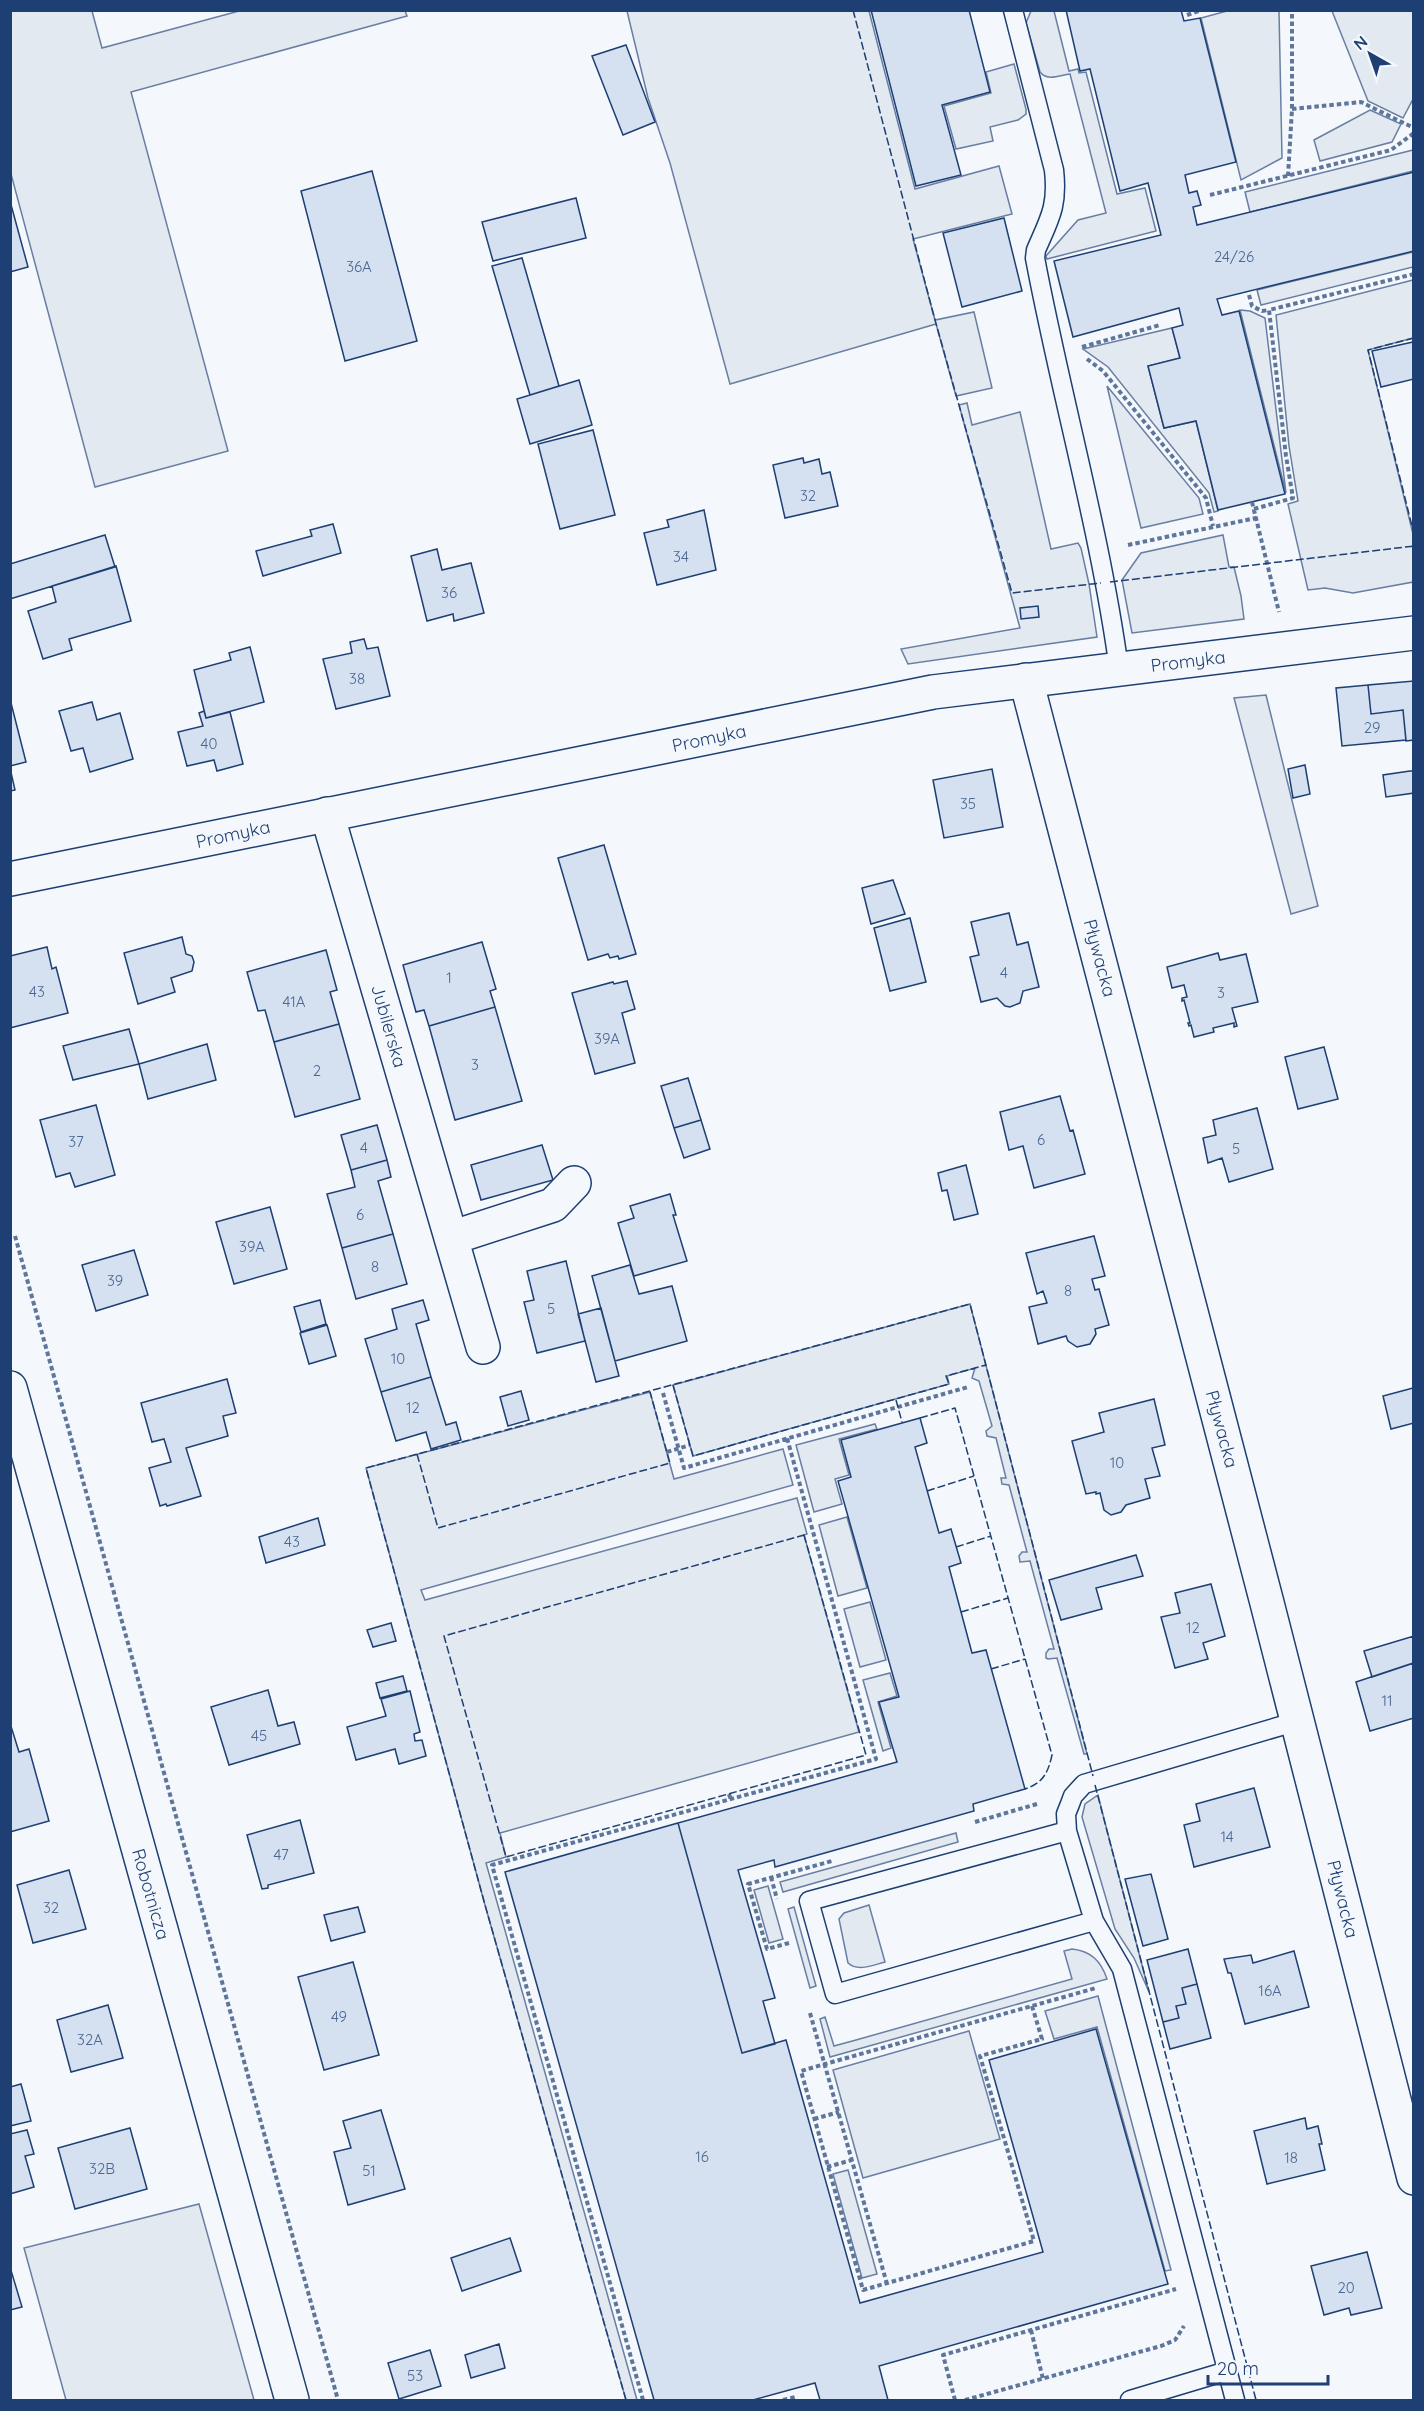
<svg xmlns="http://www.w3.org/2000/svg" width="1424" height="2411" font-family="Quicksand,sans-serif">
	<rect width="100%" height="100%" fill="#f4f7fb"/>
	<path fill="#e3e9f0" stroke="#687fa3" stroke-width="1.5" d="M 10,11 L 92,11 L 102,48 L 239,11 L 405,11 L 407,16 L 131,92 L 228,451 L 95,487 L 11,174 Z
		M 627,11 L 869,11 L 915,189 L 999,166 L 1012,214 L 913,239 L 935,320 L 974,312 L 992,388 L 956,396 L 936,324 L 730,384 L 670,163 L 648,98 Z
		M 1031,11 L 1054,11 L 1069,71 L 1078,69 L 1079,73 L 1086,72 L 1117,194 L 1145,188 L 1156,231 L 1047,259 L 1046,256 L 1078,220 L 1106,213 L 1070,74 C 1060,75 1048,82 1040,72 L 1026,23 Z
		M 1227,11 L 1279,11 L 1282,158 L 1241,180 L 1201,18 Z
		M 1332,11 L 1413,11 L 1413,99 L 1403,118 L 1368,101 Z
		M 1014,64 L 1026,109 L 1026,114 L 1018,120 L 990,127 L 993,141 L 956,149 L 944,106 L 991,93 L 986,72 Z
		M 1370,110 L 1401,124 L 1392,142 L 1320,161 L 1314,140 Z
		M 1413,150 L 1413,171 L 1250,212 L 1245,192 Z
		M 1413,252 L 1413,267 L 1261,305 L 1257,290 Z
		M 1413,280 L 1413,338 L 1368,350 L 1413,534 L 1413,582 L 1353,593 L 1325,588 L 1308,590 L 1288,504 L 1298,501 L 1289,446 L 1276,315 Z
		M 1240,310 L 1250,311 L 1265,318 L 1286,493 Z
		M 1172,328 L 1180,358 L 1148,366 L 1164,428 L 1196,421 L 1218,511 L 1214,512 L 1209,493 L 1108,367 L 1083,349 Z
		M 1107,386 L 1199,498 L 1203,514 L 1141,528 Z
		M 967,403 L 972,425 L 1020,412 L 1051,549 L 1078,543 L 1081,548 L 1089,584 L 1097,637 L 908,664 L 901,649 L 1020,628 L 959,405 Z
		M 1223,535 L 1229,567 L 1234,567 L 1241,596 L 1244,619 L 1132,633 L 1122,580 L 1141,553 Z
		M 1266,695 L 1318,906 L 1291,914 L 1234,698 Z
		M 970,1304 L 1087,1754 L 1084,1754 L 1057,1658 L 1048,1659 L 1046,1658 L 1046,1653 L 1049,1649 L 1054,1649 L 1030,1561 L 1020,1562 L 1019,1556 L 1022,1552 L 1027,1552 L 1009,1485 L 1002,1484 L 1001,1478 L 1006,1478 L 996,1438 L 987,1436 L 986,1431 L 992,1426 L 979,1381 L 972,1378 L 975,1368 L 947,1376 L 949,1384 L 693,1456 L 673,1385 Z
		M 650,1392 L 674,1479 L 783,1449 L 793,1485 L 421,1590 L 425,1600 L 797,1498 L 807,1534 L 804,1535 L 859,1732 L 500,1833 L 506,1857 L 486,1863 L 637,2400 L 626,2400 L 485,1905 L 366,1468 Z
		M 875,1424 L 877,1429 L 839,1439 L 849,1475 L 835,1479 L 842,1504 L 814,1512 L 796,1445 Z
		M 847,1517 L 867,1588 L 838,1596 L 819,1525 Z
		M 870,1602 L 886,1660 L 860,1667 L 844,1609 Z
		M 890,1673 L 897,1696 L 878,1702 L 891,1748 L 883,1751 L 863,1680 Z
		M 1098,1795 L 1102,1811 L 1149,1992 L 1134,1958 L 1115,1929 L 1082,1817 L 1085,1804 Z
		M 956,1833 L 958,1842 L 783,1892 L 780,1882 Z
		M 768,1886 L 783,1939 L 769,1943 L 754,1890 Z
		M 869,1905 L 885,1962 C 873,1965 858,1972 848,1963 L 839,1919 L 844,1913 Z
		M 794,1907 L 816,1986 L 810,1988 L 788,1909 Z
		M 1072,1949 C 1091,1951 1101,1961 1107,1979 L 830,2057 L 820,2019 L 825,2017 L 834,2046 L 856,2040 L 1072,1979 L 1064,1951 Z
		M 1098,1996 L 1171,2270 L 1165,2271 L 1097,2027 L 1054,2039 L 1045,2011 Z
		M 969,2031 L 1000,2139 L 863,2178 L 833,2070 Z
		M 848,2170 L 877,2274 L 862,2278 L 833,2174 Z
		M 199,2204 L 254,2400 L 66,2400 L 24,2248 Z"/>
	<path fill="#d5e0f0" stroke="#1d3f73" stroke-width="1.5" d="M 871,10 L 969,10 L 990,92 L 942,105 L 961,175 L 916,186 Z
		M 1066,10 L 1181,10 L 1184,21 L 1200,18 L 1236,162 L 1185,175 L 1189,193 L 1197,191 L 1201,205 L 1193,207 L 1197,225 L 1414,172 L 1414,251 L 1217,299 L 1222,315 L 1239,311 L 1285,494 L 1218,510 L 1196,421 L 1164,428 L 1148,366 L 1180,358 L 1172,328 L 1183,325 L 1179,308 L 1073,337 L 1054,261 L 1161,235 L 1148,183 L 1120,191 L 1090,69 L 1080,71 Z
		M 626,45 L 655,122 L 623,135 L 592,56 Z
		M 372,171 L 417,341 L 345,361 L 301,191 Z
		M 576,198 L 586,238 L 493,261 L 482,222 Z
		M 10,201 L 28,267 L 10,272 Z
		M 1004,218 L 1022,291 L 962,307 L 943,233 Z
		M 522,258 L 559,386 L 530,395 L 492,266 Z
		M 1413,342 L 1414,379 L 1381,387 L 1372,351 Z
		M 579,380 L 592,425 L 530,444 L 517,399 Z
		M 593,430 L 615,515 L 560,529 L 538,444 Z
		M 803,458 L 804,463 L 819,459 L 822,474 L 830,472 L 838,506 L 785,518 L 773,465 Z
		M 704,510 L 716,570 L 657,585 L 644,533 L 669,527 L 667,520 Z
		M 333,524 L 341,553 L 263,576 L 256,551 L 312,536 L 310,530 Z
		M 105,535 L 115,567 L 10,599 L 10,564 Z
		M 437,549 L 442,570 L 471,563 L 484,613 L 454,621 L 453,614 L 427,621 L 411,556 Z
		M 116,566 L 131,621 L 69,639 L 72,650 L 43,659 L 28,611 L 56,602 L 52,586 Z
		M 1038,606 L 1039,617 L 1021,619 L 1020,608 Z
		M 364,639 L 367,649 L 378,647 L 390,696 L 336,709 L 323,659 L 352,653 L 350,642 Z
		M 250,647 L 264,702 L 206,718 L 194,670 L 231,660 L 229,653 Z
		M 1414,681 L 1414,740 L 1406,741 L 1403,710 L 1371,714 L 1368,685 Z
		M 1368,685 L 1371,714 L 1403,710 L 1406,740 L 1342,746 L 1336,688 Z
		M 10,699 L 26,762 L 10,766 Z
		M 92,702 L 97,720 L 120,713 L 133,759 L 90,772 L 83,748 L 71,751 L 59,711 Z
		M 204,711 L 206,718 L 230,712 L 243,764 L 217,771 L 214,760 L 187,766 L 178,732 L 203,726 L 199,713 Z
		M 1305,765 L 1310,794 L 1293,798 L 1288,769 Z
		M 10,768 L 15,790 L 10,791 Z
		M 992,769 L 1003,827 L 944,838 L 933,780 Z
		M 1410,771 L 1414,771 L 1414,793 L 1386,797 L 1383,775 Z
		M 604,845 L 636,954 L 619,959 L 618,956 L 610,958 L 608,954 L 588,960 L 558,858 Z
		M 893,880 L 905,914 L 871,924 L 862,888 Z
		M 1009,913 L 1017,945 L 1028,942 L 1039,987 L 1023,991 L 1020,1003 L 1010,1007 L 1005,1006 L 997,998 L 981,1002 L 970,957 L 979,955 L 971,922 Z
		M 910,918 L 926,982 L 890,991 L 874,928 Z
		M 182,937 L 186,954 L 192,956 L 194,962 L 192,971 L 171,978 L 175,992 L 138,1004 L 124,953 Z
		M 482,942 L 496,989 L 490,991 L 495,1007 L 429,1026 L 424,1010 L 416,1012 L 403,965 Z
		M 47,947 L 52,969 L 56,967 L 68,1013 L 10,1028 L 10,956 Z
		M 326,950 L 337,990 L 330,992 L 339,1024 L 274,1042 L 265,1010 L 258,1011 L 247,972 Z
		M 1218,953 L 1220,960 L 1246,954 L 1258,1002 L 1232,1008 L 1237,1026 L 1234,1027 L 1234,1023 L 1213,1028 L 1214,1032 L 1194,1037 L 1191,1025 L 1189,1026 L 1188,1023 L 1190,1023 L 1184,1000 L 1182,1001 L 1182,998 L 1187,997 L 1184,985 L 1172,988 L 1167,967 Z
		M 627,981 L 635,1009 L 622,1013 L 635,1063 L 595,1074 L 572,993 L 613,982 L 614,984 Z
		M 495,1007 L 522,1101 L 455,1120 L 429,1026 Z
		M 339,1024 L 360,1099 L 295,1117 L 274,1042 Z
		M 129,1029 L 139,1064 L 73,1080 L 63,1046 Z
		M 207,1044 L 216,1080 L 148,1099 L 139,1064 Z
		M 1324,1047 L 1338,1099 L 1298,1109 L 1285,1057 Z
		M 688,1078 L 701,1120 L 674,1128 L 661,1086 Z
		M 1060,1096 L 1070,1131 L 1073,1130 L 1085,1174 L 1034,1188 L 1023,1146 L 1009,1150 L 1000,1112 Z
		M 96,1105 L 115,1175 L 75,1187 L 70,1173 L 56,1177 L 40,1120 Z
		M 1257,1108 L 1273,1169 L 1229,1182 L 1222,1158 L 1208,1163 L 1203,1138 L 1216,1135 L 1213,1120 Z
		M 701,1120 L 710,1149 L 684,1158 L 674,1128 Z
		M 377,1125 L 387,1160 L 351,1170 L 341,1135 Z
		M 542,1145 L 553,1180 L 481,1200 L 471,1165 Z
		M 387,1160 L 391,1177 L 378,1181 L 393,1234 L 342,1248 L 327,1194 L 355,1187 L 351,1170 Z
		M 966,1165 L 978,1214 L 954,1220 L 947,1190 L 942,1191 L 938,1173 Z
		M 670,1194 L 676,1215 L 673,1215 L 687,1261 L 634,1276 L 618,1223 L 634,1218 L 630,1206 Z
		M 270,1207 L 287,1269 L 234,1284 L 216,1222 Z
		M 393,1234 L 407,1284 L 356,1299 L 342,1248 Z
		M 1094,1236 L 1105,1276 L 1092,1279 L 1095,1290 L 1099,1289 L 1109,1325 L 1095,1329 L 1096,1334 L 1090,1344 L 1077,1347 L 1068,1341 L 1066,1336 L 1038,1344 L 1029,1307 L 1047,1303 L 1043,1291 L 1037,1294 L 1026,1253 Z
		M 134,1250 L 148,1295 L 96,1311 L 82,1265 Z
		M 566,1261 L 585,1341 L 537,1353 L 524,1302 L 534,1300 L 527,1271 Z
		M 630,1265 L 639,1294 L 672,1286 L 687,1341 L 615,1361 L 592,1276 Z
		M 320,1300 L 326,1324 L 301,1332 L 294,1307 Z
		M 423,1300 L 429,1320 L 416,1324 L 431,1377 L 381,1392 L 365,1339 L 397,1329 L 392,1309 Z
		M 601,1308 L 619,1376 L 596,1382 L 578,1314 Z
		M 327,1325 L 336,1356 L 309,1364 L 300,1333 Z
		M 431,1377 L 446,1425 L 456,1422 L 461,1440 L 431,1449 L 426,1432 L 396,1441 L 381,1392 Z
		M 227,1379 L 236,1413 L 223,1416 L 228,1436 L 186,1448 L 201,1496 L 167,1506 L 166,1504 L 160,1506 L 149,1468 L 171,1462 L 164,1439 L 152,1442 L 141,1403 Z
		M 1413,1388 L 1414,1423 L 1391,1429 L 1383,1396 Z
		M 521,1391 L 529,1420 L 508,1426 L 500,1397 Z
		M 1154,1399 L 1165,1445 L 1152,1448 L 1160,1476 L 1145,1479 L 1150,1498 L 1126,1505 L 1121,1512 L 1111,1515 L 1104,1510 L 1100,1493 L 1096,1494 L 1096,1492 L 1086,1494 L 1072,1441 L 1104,1432 L 1099,1413 Z
		M 920,1418 L 927,1443 L 915,1447 L 939,1533 L 951,1529 L 961,1563 L 949,1567 L 972,1653 L 986,1650 L 1025,1789 L 973,1804 L 974,1811 L 775,1867 L 774,1860 L 738,1870 L 775,1998 L 763,2001 L 775,2044 L 742,2053 L 678,1823 L 897,1762 L 879,1702 L 899,1697 L 838,1481 L 851,1477 L 841,1440 Z
		M 318,1518 L 325,1545 L 266,1563 L 259,1537 Z
		M 1136,1555 L 1143,1576 L 1096,1588 L 1102,1609 L 1061,1620 L 1049,1580 Z
		M 1211,1584 L 1225,1636 L 1203,1643 L 1208,1659 L 1175,1668 L 1161,1617 L 1180,1613 L 1175,1593 Z
		M 391,1623 L 396,1641 L 373,1647 L 367,1630 Z
		M 1414,1636 L 1414,1663 L 1372,1677 L 1364,1651 Z
		M 1413,1663 L 1414,1718 L 1370,1731 L 1356,1682 Z
		M 403,1676 L 407,1691 L 380,1698 L 376,1683 Z
		M 268,1690 L 278,1726 L 294,1722 L 300,1744 L 229,1765 L 211,1707 Z
		M 410,1691 L 420,1732 L 414,1734 L 415,1741 L 422,1740 L 426,1756 L 399,1764 L 395,1749 L 356,1760 L 347,1727 L 386,1716 L 381,1699 Z
		M 10,1723 L 19,1752 L 29,1749 L 49,1821 L 10,1832 Z
		M 1254,1788 L 1270,1847 L 1194,1867 L 1184,1825 L 1200,1821 L 1196,1804 Z
		M 300,1820 L 314,1873 L 268,1885 L 268,1888 L 262,1889 L 247,1835 Z
		M 678,1823 L 742,2053 L 786,2040 L 860,2303 L 1043,2252 L 989,2060 L 1096,2029 L 1168,2284 L 879,2366 L 888,2400 L 820,2400 L 815,2383 L 753,2400 L 654,2400 L 505,1872 Z
		M 69,1870 L 86,1929 L 33,1943 L 17,1885 Z
		M 1151,1874 L 1168,1939 L 1143,1946 L 1125,1879 Z
		M 358,1907 L 365,1932 L 331,1941 L 324,1915 Z
		M 1188,1949 L 1197,1984 L 1182,1988 L 1186,2004 L 1176,2006 L 1179,2018 L 1163,2022 L 1147,1960 Z
		M 1294,1951 L 1309,2007 L 1245,2024 L 1231,1973 L 1228,1973 L 1224,1959 L 1251,1955 L 1253,1963 Z
		M 353,1962 L 379,2055 L 324,2070 L 298,1977 Z
		M 1197,1984 L 1211,2038 L 1170,2049 L 1163,2022 L 1179,2018 L 1176,2006 L 1186,2004 L 1182,1988 Z
		M 108,2005 L 123,2058 L 71,2072 L 57,2020 Z
		M 21,2084 L 31,2121 L 10,2126 L 10,2087 Z
		M 381,2110 L 405,2189 L 348,2205 L 334,2152 L 351,2148 L 343,2121 Z
		M 1305,2118 L 1307,2129 L 1318,2126 L 1322,2144 L 1319,2144 L 1325,2170 L 1267,2184 L 1254,2131 Z
		M 130,2128 L 147,2189 L 75,2209 L 58,2148 Z
		M 27,2130 L 34,2154 L 25,2156 L 34,2187 L 10,2194 L 10,2134 Z
		M 510,2238 L 521,2271 L 462,2291 L 451,2258 Z
		M 1367,2252 L 1382,2308 L 1351,2315 L 1349,2308 L 1324,2315 L 1311,2266 Z
		M 10,2267 L 22,2307 L 10,2310 Z
		M 499,2344 L 505,2368 L 471,2378 L 465,2355 Z
		M 430,2350 L 441,2386 L 399,2399 L 388,2363 Z"/>
	<g fill="none" stroke-linecap="round" stroke-linejoin="round">
		<g stroke="#1d3f73" stroke-width="21">
			<path id="service" d="M 1013,10 L 1054,170 C 1058,206 1050,218 1036,250 L 1035,258 C 1061,396 1100,530 1119,669
				M 1067,1831 L 809,1901 L 835,1994 L 1094,1921
				M 1130,2400 L 1227,2371
				M 1235,2400 L 1122,1969 L 1094,1921 L 1067,1831 L 1066,1814 L 1070,1804 L 1073,1796 L 1084,1784 L 1298,1721"/>
		</g>
		<g stroke="#1d3f73" stroke-width="36">
			<path id="minor" d="M 1026,680 L 1267,1603 L 1414,2178
				M 327,814 L 483,1347
				M 451,1238 L 553,1205 L 574,1183"/>
		</g>
		<g stroke="#1d3f73" stroke-width="36">
			<path id="tertiary" d="M 10,879 L 933,692 L 1414,633
				M 10,1388 L 292,2400"/>
		</g>
		<path stroke="#5e769c" stroke-width="4" stroke-dasharray="4.5 3" stroke-linecap="butt" d="M 1187,15 L 1202,10
			M 1292,109 L 1361,102 L 1414,128
			M 1288,176 L 1292,109 L 1292,10
			M 1210,195 L 1391,150 L 1414,133
			M 1249,295 L 1252,306 L 1262,311 L 1269,310
			M 1082,347 L 1160,325
			M 1087,359 L 1103,371 L 1206,498 L 1213,526
			M 1252,502 L 1279,612
			M 1254,509 L 1293,498 L 1286,456 L 1269,310 L 1414,274
			M 1128,545 L 1256,518
			M 15,1236 L 338,2400
			M 663,1393 L 684,1468 L 968,1387
			M 667,1452 L 690,1445
			M 729,1794 L 731,1800
			M 975,1822 L 1037,1804
			M 771,1877 L 777,1899
			M 789,1943 L 767,1949 L 748,1884 L 832,1861
			M 1032,2006 L 1042,2039 L 980,2056 L 1034,2241 L 863,2290 L 801,2071 L 825,2064 L 1096,1988
			M 810,2013 L 887,2284
			M 814,2119 L 839,2112
			M 827,2167 L 852,2160
			M 1031,2330 L 1043,2379
			M 643,2400 L 492,1865 L 876,1759 L 787,1438
			M 783,2400 L 795,2397 L 796,2400
			M 955,2400 L 943,2355 L 1176,2289
			M 965,2400 L 1161,2346 L 1175,2340 L 1184,2326"/>
		<use href="#service" stroke="#f4f7fb" stroke-width="18"/>
		<use href="#minor" stroke="#f4f7fb" stroke-width="33"/>
		<use href="#tertiary" stroke="#f4f7fb" stroke-width="33"/>
		<path stroke="#1d3f73" stroke-width="1.5" stroke-dasharray="8 3" stroke-linecap="butt" d="M 853,10 L 935,320 L 1012,593 L 1101,583
			M 1414,338 L 1368,350 L 1414,534
			M 1110,582 L 1414,546
			M 673,1385 L 693,1456 L 949,1384 L 946,1376 L 986,1365
			M 896,1400 L 902,1422
			M 920,1418 L 955,1408 L 1052,1755 C 1048,1773 1043,1783 1025,1789
			M 417,1454 L 438,1528 L 670,1463 L 650,1392
			M 927,1491 L 974,1476
			M 804,1535 L 866,1755 L 506,1857 L 444,1636 Z
			M 956,1547 L 991,1536
			M 961,1612 L 1008,1598
			M 991,1669 L 1025,1659
			M 1095,1785 L 1256,2400
			M 626,2400 L 485,1905 L 366,1468 L 970,1304 L 1093,1776"/>
	</g>
	<g text-anchor="middle" dominant-baseline="central" stroke-width="4.5" stroke-linejoin="round" paint-order="stroke">
		<g font-size="15" fill="#4b6792">
			<text x="1234" y="256">24/26</text>
			<text x="359" y="266">36A</text>
			<text x="808" y="495">32</text>
			<text x="681" y="556">34</text>
			<text x="449" y="592">36</text>
			<text x="357" y="678">38</text>
			<text x="1372" y="727">29</text>
			<text x="209" y="743">40</text>
			<text x="968" y="803">35</text>
			<text x="1004" y="972">4</text>
			<text x="449" y="977">1</text>
			<text x="37" y="991">43</text>
			<text x="1221" y="992">3</text>
			<text x="294" y="1001">41A</text>
			<text x="607" y="1038">39A</text>
			<text x="475" y="1064">3</text>
			<text x="317" y="1070">2</text>
			<text x="1041" y="1139">6</text>
			<text x="76" y="1141">37</text>
			<text x="364" y="1147">4</text>
			<text x="1236" y="1148">5</text>
			<text x="360" y="1214">6</text>
			<text x="252" y="1246">39A</text>
			<text x="375" y="1266">8</text>
			<text x="115" y="1280">39</text>
			<text x="1068" y="1290">8</text>
			<text x="551" y="1308">5</text>
			<text x="398" y="1358">10</text>
			<text x="413" y="1407">12</text>
			<text x="1117" y="1462">10</text>
			<text x="292" y="1541">43</text>
			<text x="1193" y="1627">12</text>
			<text x="1387" y="1700">11</text>
			<text x="259" y="1735">45</text>
			<text x="1227" y="1836">14</text>
			<text x="281" y="1854">47</text>
			<text x="51" y="1907">32</text>
			<text x="1270" y="1990">16A</text>
			<text x="339" y="2016">49</text>
			<text x="90" y="2039">32A</text>
			<text x="702" y="2156">16</text>
			<text x="1291" y="2157">18</text>
			<text x="102" y="2168">32B</text>
			<text x="369" y="2170">51</text>
			<text x="1346" y="2287">20</text>
			<text x="415" y="2375">53</text>
		</g>
		<g font-size="18" fill="#1d3f73" stroke="#f4f7fb">
			<text transform="translate(1188 661) rotate(-7)">Promyka</text>
			<text transform="translate(709 738) rotate(-12)">Promyka</text>
			<text transform="translate(233 834) rotate(-12)">Promyka</text>
			<text transform="translate(1100 958) rotate(75)">Pływacka</text>
			<text transform="translate(389 1026) rotate(74)">Jubilerska</text>
			<text transform="translate(1222 1429) rotate(75)">Pływacka</text>
			<text transform="translate(151 1894) rotate(74)">Robotnicza</text>
			<text transform="translate(1343 1899) rotate(76)">Pływacka</text>
		</g>
	</g>
	<rect width="1424" height="2411" fill="none" stroke="#1d3f73" stroke-width="24"/>
	<g transform="translate(1370 54) rotate(320)" stroke="#f4f7fb" stroke-width="4.5" paint-order="stroke">
	<path d="M0-4.5L10 22L0 15L-10 22Z" fill="#1d3f73"/>
	<text y="-9" font-size="16" font-weight="bold" text-anchor="middle" fill="#1d3f73">N</text>
	</g>
	<path d="M1208 2375v9h120v-9" fill="none" stroke="#1d3f73" stroke-width="3"/>
	<text x="1217" y="2375" font-size="18" fill="#1d3f73" stroke="#f4f7fb" stroke-width="4.5" paint-order="stroke">20 m</text>
</svg>
